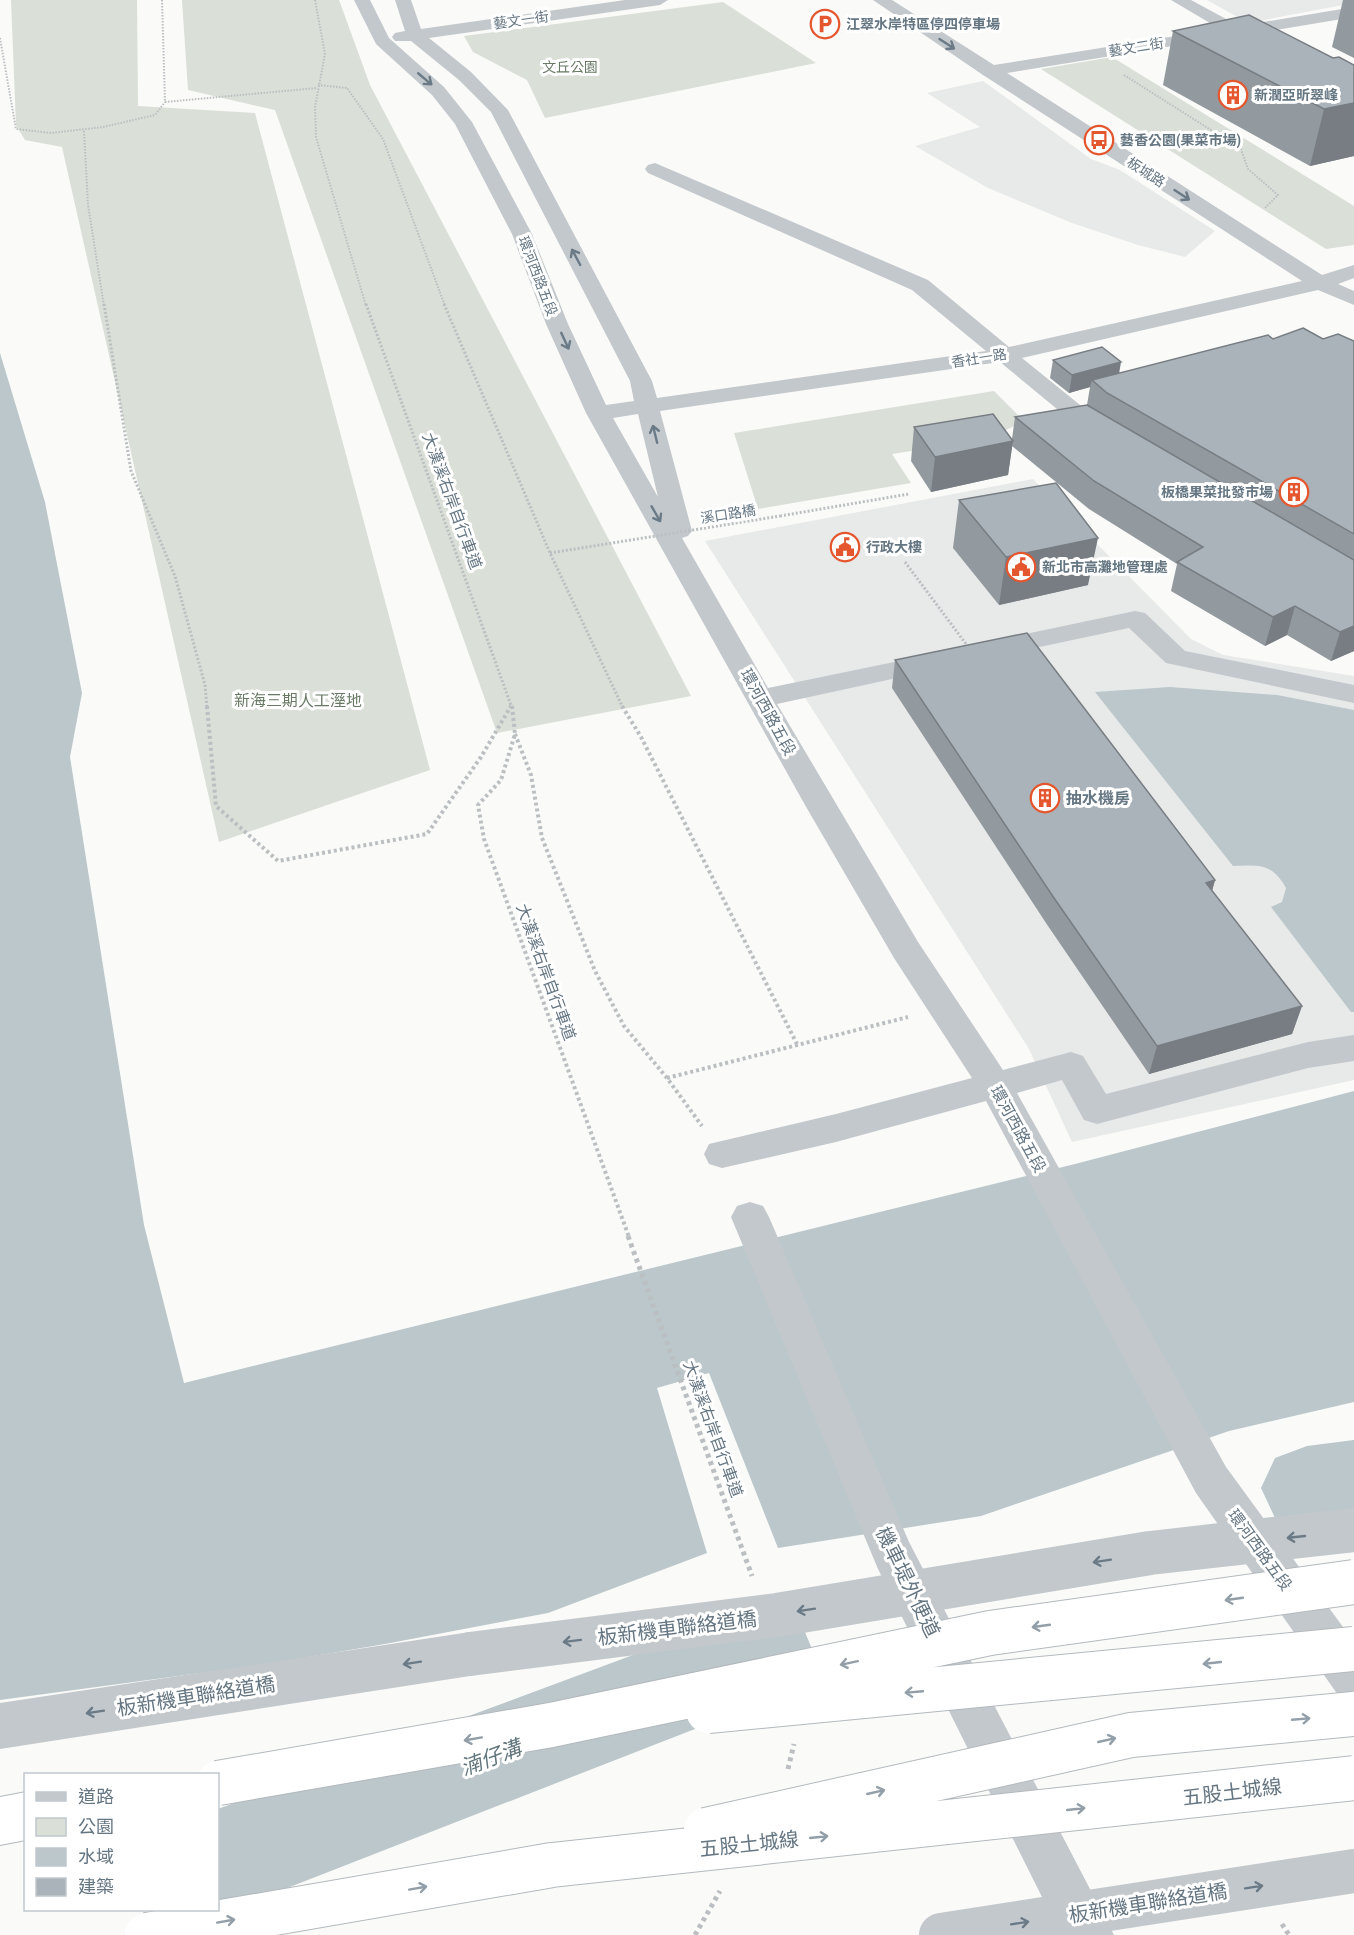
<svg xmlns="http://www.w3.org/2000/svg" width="1354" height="1935" font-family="'Roboto Condensed','Noto Sans TC',sans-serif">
	<rect width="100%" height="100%" fill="#fafaf8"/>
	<path fill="#e8e9e9" d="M 1207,0 L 1351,0 L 1354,3 L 1248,23 Z
		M 983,81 L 1091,159 L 1120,170 L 1215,231 L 1185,257 L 1138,245 L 1072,223 L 988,188 L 915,146 L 980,127 L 927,93 Z
		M 1033,479 L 1191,639 L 1223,655 L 1354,676 L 1354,1080 L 1072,1142 L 1029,1049 L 705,541 Z"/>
	<path fill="#dadfd7" d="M 11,0 L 137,0 L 138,106 L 255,113 L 430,770 L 219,842 L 62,147 L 25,140 L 16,125 Z
		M 182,0 L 339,0 L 370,85 L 691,696 L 497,733 L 275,110 L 188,90 Z
		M 723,2 L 816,63 L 545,118 L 527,80 L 473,52 L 464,36 Z
		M 1112,57 L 1354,206 L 1354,245 L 1326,249 L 1041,69 Z
		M 994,391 L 1024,421 L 988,439 L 892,454 L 911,483 L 758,509 L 734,433 Z"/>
	<path fill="#bbc7cb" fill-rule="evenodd" d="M 0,353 L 45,502 L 82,693 L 70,757 L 144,1225 L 184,1383 L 1075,1164 L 1354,1091 L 1354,1402 L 1229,1431 L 981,1516 L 778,1548 L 709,1373 L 657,1388 L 707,1553 L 548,1613 L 385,1644 L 238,1669 L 232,1689 L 250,1935 L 0,1935 ZM 26,1774 L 218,1774 L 218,1910 L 26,1910 Z
		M 1170,687 L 1277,695 L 1354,710 L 1354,1012 L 1351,1012 L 1271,907 L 1282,902 L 1286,888 C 1272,863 1259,865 1233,866 L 1095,692 Z"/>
	<path fill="#fafaf8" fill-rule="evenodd" d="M 348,1653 L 235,1689 L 253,1935 L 0,1935 L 0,1700 ZM 26,1774 L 218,1774 L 218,1910 L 26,1910 Z"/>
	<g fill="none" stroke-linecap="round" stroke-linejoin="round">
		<path fill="#bbc7cb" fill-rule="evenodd" d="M 1354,1440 L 1354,1524 L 1307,1530 L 1275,1518 L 1261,1488 L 1275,1458 L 1307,1446 Z
			M 765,1606 L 800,1620 L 814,1654 L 800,1688 L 218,1915 L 205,1910 L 218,1910 L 218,1809 Z"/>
		<g stroke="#b4b9bd" stroke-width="2">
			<path id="highway" d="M 26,1792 L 26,1840 L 0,1845 L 0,1797 Z"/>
		</g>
		<path stroke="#bbbfc2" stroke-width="2" stroke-dasharray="1.5 1.5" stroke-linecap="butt" d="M 162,0 L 165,102 L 317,88
			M 315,0 L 325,54 L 315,107 L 316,137 L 366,306
			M 0,38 L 16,129 L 51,133 L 103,127 L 155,115 L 165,102
			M 1124,75 L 1241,149 L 1248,169 L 1278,195 L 1265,208
			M 318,85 L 347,88 L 383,139 L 445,306
			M 84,131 L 88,205 L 104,306"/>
		<path stroke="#bbbfc2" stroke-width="3" stroke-dasharray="2 2" stroke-linecap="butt" d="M 104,304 L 131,471 L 175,576 L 205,685 L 207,708
			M 366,304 L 512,708
			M 444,304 L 550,553 L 623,708
			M 780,516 L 909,494
			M 510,708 L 512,704"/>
		<path stroke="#bbbfc2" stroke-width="4" stroke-dasharray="3 3" stroke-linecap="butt" d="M 207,706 L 216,806 L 278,861 L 427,834 L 481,757 L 511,706
			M 512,706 L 515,734 L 501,780 L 478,805 L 484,839 L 629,1237
			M 622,706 L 641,737 L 797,1044
			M 515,734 L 531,775 L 542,838 L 595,971 L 624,1026 L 667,1078 L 702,1126
			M 667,1078 L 908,1017"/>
		<path stroke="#bbbfc2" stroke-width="5" stroke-dasharray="4 4" stroke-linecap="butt" d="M 628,1236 L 752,1576
			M 788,1769 L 794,1744
			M 1282,1924 L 1289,1935
			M 695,1935 L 720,1891"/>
		<path fill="#c3c8cc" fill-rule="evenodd" d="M 354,0 L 370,0 L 389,38 L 444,87 L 472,122 L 532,234 L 568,324 L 606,405 L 634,401 L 630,381 L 491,112 L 459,80 L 411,41 L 395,41 L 392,37 L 395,33 L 405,31 L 395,0 L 411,0 L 421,29 L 625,0 L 668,0 L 660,5 L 429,38 L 471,72 L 508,110 L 652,381 L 657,398 L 986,351 L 912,290 L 648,173 L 645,169 L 648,165 L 655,163 L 928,280 L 1009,347 L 1302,281 L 983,75 L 873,0 L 892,0 L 994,65 L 1220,29 L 1171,0 L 1191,0 L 1239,26 L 1354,7 L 1354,17 L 1252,34 L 1250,39 L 1244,40 L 1234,36 L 1007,73 L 1322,275 L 1354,265 L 1354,278 L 1338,284 L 1354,291 L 1354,305 L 1318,290 L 1022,358 L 1101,422 L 1115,430 L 1119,435 L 1115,440 L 1107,442 L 1099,440 L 1085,432 L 1000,362 L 660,411 L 692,531 L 688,536 L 682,538 L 768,688 L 938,653 L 948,655 L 952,661 L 948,667 L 938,669 L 777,704 L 918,942 L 1003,1070 L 1071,1052 L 1083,1056 L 1106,1094 L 1308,1042 L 1354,1035 L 1354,1061 L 1308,1068 L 1097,1124 L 1084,1120 L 1062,1080 L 1017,1093 L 1226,1467 L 1354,1642 L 1354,1701 L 1338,1695 L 1196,1493 L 986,1101 L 836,1142 L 722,1168 L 709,1164 L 704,1154 L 709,1144 L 836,1114 L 972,1078 L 894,958 L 805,805 L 586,413 L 546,324 L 512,234 L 455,124 L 432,95 L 376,44 ZM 638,414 L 658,497 L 613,418 Z
			M 1135,611 L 1145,613 L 1185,651 L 1354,685 L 1354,703 L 1166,663 L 1129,628 L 988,658 L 978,656 L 974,650 L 978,644 L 988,642 Z
			M 750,1202 L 763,1206 L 769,1217 L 909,1542 L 1114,1935 L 1061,1935 L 878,1569 L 731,1217 L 737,1206 Z
			M 470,1632 L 486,1639 L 492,1654 L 486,1669 L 470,1676 L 0,1749 L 0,1703 Z"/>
		<use href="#highway" fill="#fff" fill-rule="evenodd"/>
		<g stroke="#b4b9bd" stroke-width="46" stroke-linecap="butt">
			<path id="highway-bridge" d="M 708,1711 L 1354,1649
				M 218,1783 L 551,1725 L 990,1633 L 1354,1582
				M 706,1830 L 1131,1735 L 1354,1714
				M 147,1935 L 552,1865 L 1354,1778"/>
		</g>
		<path stroke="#bbbfc2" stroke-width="3" stroke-dasharray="2 2" stroke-linecap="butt" d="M 550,553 L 780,516
			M 905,562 L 969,648"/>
		<path stroke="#c3c8cc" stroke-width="44" d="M 470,1654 L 777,1615 L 1150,1553 L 1354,1530
			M 941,1935 L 1354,1871"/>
		<use href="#highway-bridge" stroke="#fff" stroke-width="44"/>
	</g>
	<path fill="#929a9f" d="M 1343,0 L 1354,0 L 1354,58 L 1332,47 Z
		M 1173,31 L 1333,58 L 1354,65 L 1354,156 L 1310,166 L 1163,85 Z
		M 1273,339 L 1323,339 L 1354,341 L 1354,651 L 1331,661 L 1287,635 L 1265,646 L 1171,591 L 1177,564 L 1089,509 L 1012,446 L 1008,475 L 931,492 L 911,461 L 914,427 L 1012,439 L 1015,417 L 1087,405 L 1090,387 L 1069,393 L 1050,378 L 1053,360 L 1119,373 Z
		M 959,500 L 1088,585 L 999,605 L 953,548 Z
		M 895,660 L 1215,880 L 1212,891 L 1302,1006 L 1292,1034 L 1149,1074 L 1048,926 L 892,688 Z"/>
	<path fill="#777d82" d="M 1354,103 L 1354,156 L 1310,166 L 1324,109 Z
		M 1121,362 L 1118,380 L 1092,380 L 1090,387 L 1069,393 L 1072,375 Z
		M 1013,441 L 1008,475 L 931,492 L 935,457 Z
		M 1098,538 L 1088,585 L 999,605 L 1006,557 Z
		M 1295,606 L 1287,635 L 1265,646 L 1273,617 Z
		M 1354,626 L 1354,651 L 1331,661 L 1340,632 Z
		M 1215,880 L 1207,909 L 1206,883 Z
		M 1302,1006 L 1292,1034 L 1149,1074 L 1157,1046 Z"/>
	<path fill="#aab3b9" stroke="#777d82" stroke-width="1.5" d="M 1249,15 L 1333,58 L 1339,57 L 1354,65 L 1354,103 L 1324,109 L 1173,31 Z
		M 1303,328 L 1323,339 L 1338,334 L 1354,341 L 1354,534 L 1107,393 L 1092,380 L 1268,335 L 1273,339 Z
		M 1102,347 L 1121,362 L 1072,375 L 1053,360 Z
		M 1087,405 L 1354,560 L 1354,626 L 1340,632 L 1295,606 L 1273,617 L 1177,562 L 1203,547 L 1094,481 L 1015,417 Z
		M 993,414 L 1013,441 L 935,457 L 914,427 Z
		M 1056,483 L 1098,538 L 1006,557 L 959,500 Z
		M 1027,633 L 1215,880 L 1206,883 L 1302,1006 L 1157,1046 L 1054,898 L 895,660 Z"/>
	<defs><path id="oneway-shaft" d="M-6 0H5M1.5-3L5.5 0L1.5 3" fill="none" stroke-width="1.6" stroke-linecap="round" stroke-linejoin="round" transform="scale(1.5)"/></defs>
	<g stroke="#6a7a87">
		<use href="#oneway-shaft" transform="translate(947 44) rotate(33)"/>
		<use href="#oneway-shaft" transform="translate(425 79) rotate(40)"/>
		<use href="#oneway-shaft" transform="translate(1182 195) rotate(33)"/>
		<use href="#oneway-shaft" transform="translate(576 257) rotate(-118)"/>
		<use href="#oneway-shaft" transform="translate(565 341) rotate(65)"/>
		<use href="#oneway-shaft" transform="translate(655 434) rotate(-104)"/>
		<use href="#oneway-shaft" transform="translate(656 514) rotate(60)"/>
		<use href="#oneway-shaft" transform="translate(1296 1537) rotate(174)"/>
		<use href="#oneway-shaft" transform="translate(1102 1561) rotate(171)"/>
		<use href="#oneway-shaft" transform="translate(806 1610) rotate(171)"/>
		<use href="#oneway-shaft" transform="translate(572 1641) rotate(173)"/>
		<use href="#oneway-shaft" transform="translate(412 1663) rotate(171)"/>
		<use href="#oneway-shaft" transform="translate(95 1712) rotate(171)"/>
		<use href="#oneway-shaft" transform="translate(1254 1887) rotate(-9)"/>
		<use href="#oneway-shaft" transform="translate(1020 1923) rotate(-9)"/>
	</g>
	<g stroke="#939fa8">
		<use href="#oneway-shaft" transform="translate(1234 1599) rotate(172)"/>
		<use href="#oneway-shaft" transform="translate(1041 1626) rotate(172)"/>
		<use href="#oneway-shaft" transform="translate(849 1663) rotate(168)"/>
		<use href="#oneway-shaft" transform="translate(1212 1663) rotate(174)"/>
		<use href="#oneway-shaft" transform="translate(914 1692) rotate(175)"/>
		<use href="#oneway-shaft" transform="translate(1301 1719) rotate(-5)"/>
		<use href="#oneway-shaft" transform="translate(473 1739) rotate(170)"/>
		<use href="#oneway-shaft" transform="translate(1107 1740) rotate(-13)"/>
		<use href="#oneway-shaft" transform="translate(876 1792) rotate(-13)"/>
		<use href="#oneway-shaft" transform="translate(1076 1809) rotate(-6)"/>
		<use href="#oneway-shaft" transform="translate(819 1837) rotate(-6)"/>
		<use href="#oneway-shaft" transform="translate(418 1888) rotate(-10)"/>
		<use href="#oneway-shaft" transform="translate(226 1921) rotate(-10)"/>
	</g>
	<defs>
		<g id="parking-ring" transform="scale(1.5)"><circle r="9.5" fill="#fff" stroke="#e4572e" stroke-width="1.5"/><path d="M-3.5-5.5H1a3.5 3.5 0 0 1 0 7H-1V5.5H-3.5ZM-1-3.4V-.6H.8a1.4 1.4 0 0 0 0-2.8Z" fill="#e4572e"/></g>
		<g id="building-ring" transform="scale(1.5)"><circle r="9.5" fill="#fff" stroke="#e4572e" stroke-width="1.5"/><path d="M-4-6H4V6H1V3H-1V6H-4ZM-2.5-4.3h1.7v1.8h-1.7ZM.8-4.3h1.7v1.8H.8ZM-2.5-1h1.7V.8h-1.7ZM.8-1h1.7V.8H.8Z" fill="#e4572e"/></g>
		<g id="bus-ring" transform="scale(1.5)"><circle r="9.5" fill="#fff" stroke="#e4572e" stroke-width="1.5"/><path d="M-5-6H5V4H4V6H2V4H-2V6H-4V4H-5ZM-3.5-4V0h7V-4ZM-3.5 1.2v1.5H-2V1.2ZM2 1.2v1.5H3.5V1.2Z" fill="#e4572e"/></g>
		<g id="civic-ring" transform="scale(1.5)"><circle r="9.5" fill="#fff" stroke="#e4572e" stroke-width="1.5"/><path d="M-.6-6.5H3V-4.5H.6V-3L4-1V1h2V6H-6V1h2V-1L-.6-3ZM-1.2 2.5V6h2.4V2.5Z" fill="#e4572e"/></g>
	</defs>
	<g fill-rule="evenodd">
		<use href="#parking-ring" x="825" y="24"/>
		<use href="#building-ring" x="1233" y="95"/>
		<use href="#bus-ring" x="1099" y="140"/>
		<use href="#building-ring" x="1294" y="492"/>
		<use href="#civic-ring" x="845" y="547"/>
		<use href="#civic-ring" x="1021" y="567"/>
		<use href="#building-ring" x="1045" y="798"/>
	</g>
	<g text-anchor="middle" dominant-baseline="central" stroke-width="6" stroke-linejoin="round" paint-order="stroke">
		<g font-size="14" fill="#657683" stroke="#fff">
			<text transform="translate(521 20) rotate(-8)">藝文一街</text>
			<text transform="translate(1136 47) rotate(-9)">藝文二街</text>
			<text transform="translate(1146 172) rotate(33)">板城路</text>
			<text transform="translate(538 276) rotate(69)">環河西路五段</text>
			<text transform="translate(979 358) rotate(-9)">香社一路</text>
			<text transform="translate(728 514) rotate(-9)">溪口路橋</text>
		</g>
		<g font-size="14" font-weight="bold" fill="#657683" stroke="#fff" text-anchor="start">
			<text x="846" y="24">江翠水岸特區停四停車場</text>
			<text x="1254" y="95">新潤亞昕翠峰</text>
			<text x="1120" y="140">藝香公園(果菜市場)</text>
			<text x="1273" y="492" text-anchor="end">板橋果菜批發市場</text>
			<text x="866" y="547">行政大樓</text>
			<text x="1042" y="567">新北市高灘地管理處</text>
		</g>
		<g font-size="14" fill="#687a64" stroke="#fff">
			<text x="570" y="67">文丘公園</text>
		</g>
		<g font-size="16" fill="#657683" stroke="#fff">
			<text transform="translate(452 501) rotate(70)">大漢溪右岸自行車道</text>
			<text transform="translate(768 712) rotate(61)">環河西路五段</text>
			<text transform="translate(546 972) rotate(70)">大漢溪右岸自行車道</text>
			<text transform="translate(1018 1129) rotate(61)">環河西路五段</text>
			<text transform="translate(713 1429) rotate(70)">大漢溪右岸自行車道</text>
			<text transform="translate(1260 1550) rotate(54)">環河西路五段</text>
		</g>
		<g font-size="16" fill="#687a64" stroke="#fff">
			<text x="298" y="700">新海三期人工溼地</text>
		</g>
		<g font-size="16" font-weight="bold" fill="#657683" stroke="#fff" text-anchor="start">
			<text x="1066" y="798">抽水機房</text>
		</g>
		<g font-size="20" fill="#657683" stroke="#fff">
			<text transform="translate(908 1582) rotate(64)">機車堤外便道</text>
			<text transform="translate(677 1628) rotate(-7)">板新機車聯絡道橋</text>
			<text transform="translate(196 1696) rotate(-9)">板新機車聯絡道橋</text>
			<text transform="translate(1232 1792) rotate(-7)">五股土城線</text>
			<text transform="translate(749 1844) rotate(-6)">五股土城線</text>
			<text transform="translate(1148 1903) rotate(-9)">板新機車聯絡道橋</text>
		</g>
		<g font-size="21" font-style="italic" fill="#60757c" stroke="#fff">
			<text transform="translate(491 1758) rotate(-21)">湳仔溝</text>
		</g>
	</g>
	<rect x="24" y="1773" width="195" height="138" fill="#ffffff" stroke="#c1c8cd" stroke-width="1.5"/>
	<rect x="36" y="1792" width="30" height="9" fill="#c3c8cc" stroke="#c1c8cd" stroke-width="1.5"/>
	<text x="78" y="1803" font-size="18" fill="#657683">道路</text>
	<rect x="36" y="1818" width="30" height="18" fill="#dadfd7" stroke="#c1c8cd" stroke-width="1.5"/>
	<text x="78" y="1833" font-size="18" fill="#657683">公園</text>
	<rect x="36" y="1848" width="30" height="18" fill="#bbc7cb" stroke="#c1c8cd" stroke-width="1.5"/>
	<text x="78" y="1863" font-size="18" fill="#657683">水域</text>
	<rect x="36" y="1878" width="30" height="18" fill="#aab3b9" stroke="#c1c8cd" stroke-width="1.5"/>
	<text x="78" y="1893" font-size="18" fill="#657683">建築</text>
</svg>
